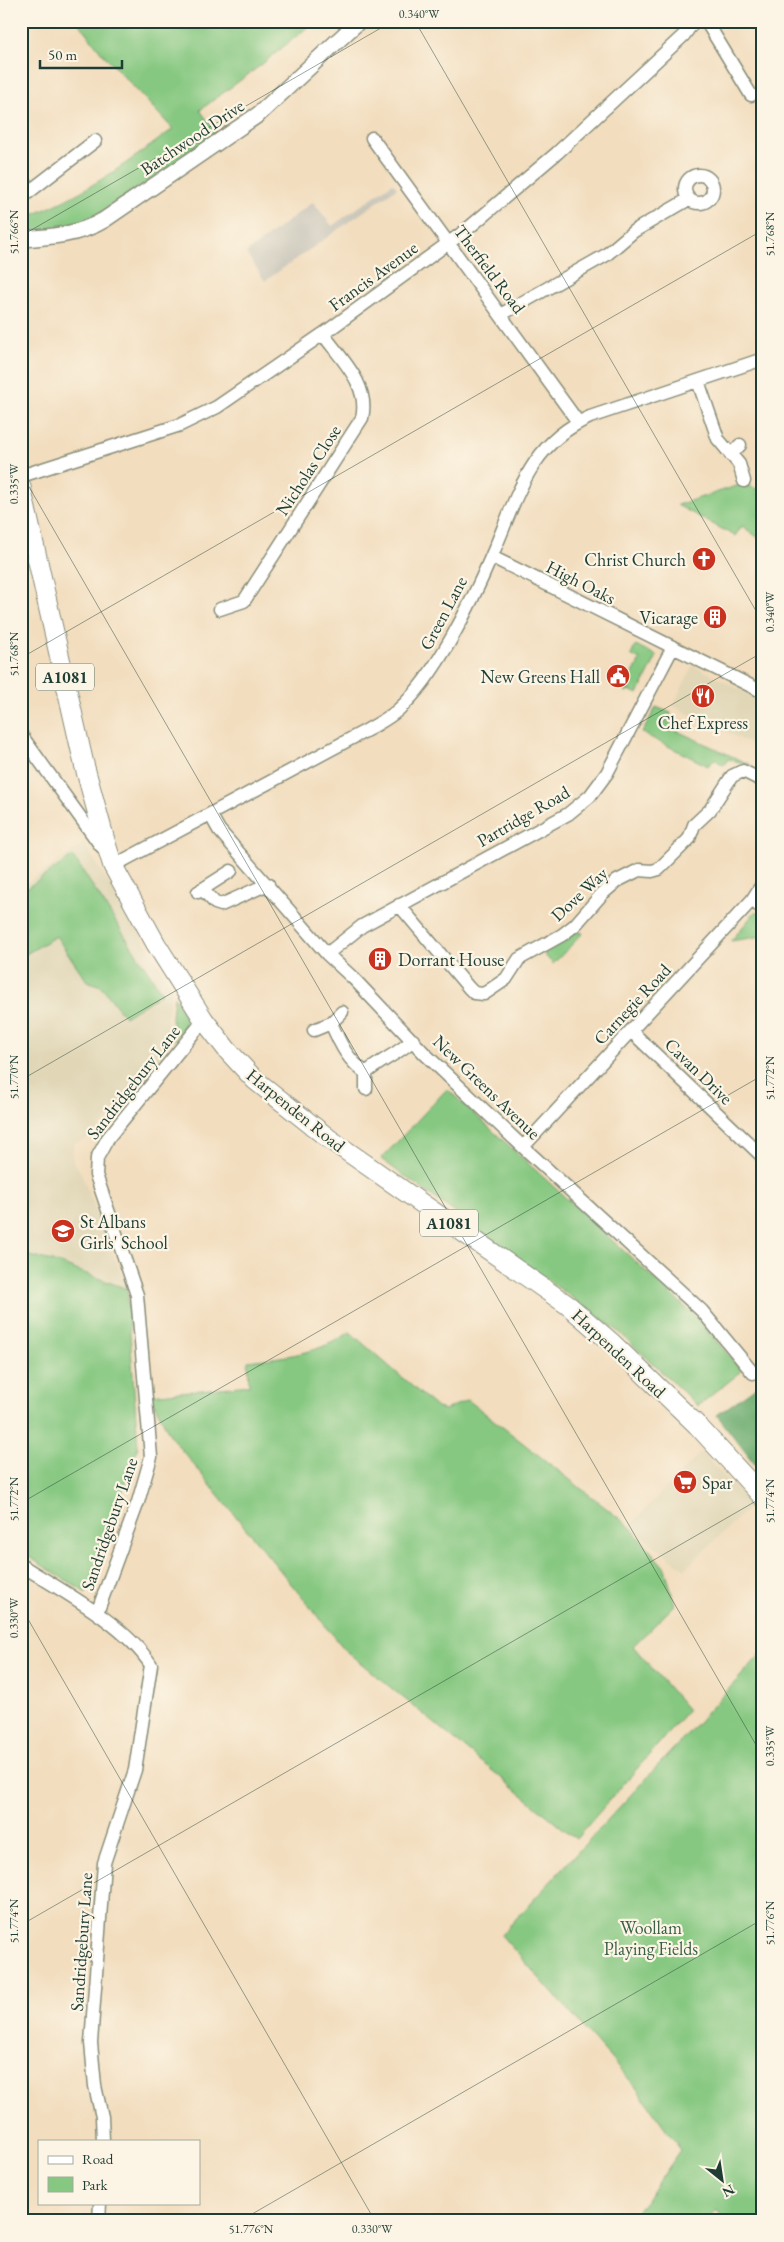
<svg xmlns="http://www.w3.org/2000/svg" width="784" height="2242" font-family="'EB Garamond',serif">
	<rect width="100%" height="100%" fill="#fcf5e5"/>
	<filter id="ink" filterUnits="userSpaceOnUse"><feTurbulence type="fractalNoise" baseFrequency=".02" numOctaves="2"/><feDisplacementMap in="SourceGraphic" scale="10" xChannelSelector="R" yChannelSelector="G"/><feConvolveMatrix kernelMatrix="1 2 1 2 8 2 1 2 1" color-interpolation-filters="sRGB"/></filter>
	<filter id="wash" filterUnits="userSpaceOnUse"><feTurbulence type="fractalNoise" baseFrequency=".0096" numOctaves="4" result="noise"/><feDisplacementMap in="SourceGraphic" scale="20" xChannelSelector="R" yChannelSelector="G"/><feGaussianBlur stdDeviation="1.12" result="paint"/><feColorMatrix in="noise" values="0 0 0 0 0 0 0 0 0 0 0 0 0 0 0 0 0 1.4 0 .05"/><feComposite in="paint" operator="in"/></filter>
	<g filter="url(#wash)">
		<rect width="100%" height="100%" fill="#f2ddbe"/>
		<path fill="#e1d7b7" d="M 693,665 L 763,701 L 763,750 L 673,706 Z
			M 84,843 L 172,986 L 167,1018 L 168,1047 L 97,1131 L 85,1140 L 74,1143 L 72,1158 L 81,1173 L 127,1289 L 138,1447 L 86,1593 L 21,1552 L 21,887 Z
			M 701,1452 L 752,1505 L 685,1569 L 629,1526 Z"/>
		<path fill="#c7c4b8" d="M 393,183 L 397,188 L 265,281 L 246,253 L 313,202 L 332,226 Z"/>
		<path fill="#86c881" stroke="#52825a" d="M 77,21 L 315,21 L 261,65 L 200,110 L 218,135 L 86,223 L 42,232 L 21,231 L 21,219 C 78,199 125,165 173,129 L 102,53 Z
			M 743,484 L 763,491 L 763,541 L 742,526 L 735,536 L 677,505 Z
			M 636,645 L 657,656 L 638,694 L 628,690 L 627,692 L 624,691 L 640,660 L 631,655 Z
			M 656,707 L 671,713 L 667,722 L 675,726 L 675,730 L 751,765 L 728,759 L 724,765 L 714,759 L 708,766 L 642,733 Z
			M 73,856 L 162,993 L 125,1017 L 101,986 L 87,981 L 56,936 L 21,957 L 21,892 Z
			M 755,912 L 763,914 L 763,936 L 731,941 Z
			M 571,931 L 583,933 L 553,964 L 542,952 Z
			M 174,996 L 186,1019 L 184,1027 L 173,1041 L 172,1016 Z
			M 447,1089 L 696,1317 L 742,1371 L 698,1406 L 618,1331 L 381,1159 Z
			M 21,1254 L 52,1261 L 127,1289 L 138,1447 L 86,1593 L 21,1552 Z
			M 350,1332 L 437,1408 L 445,1410 L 468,1400 L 629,1526 L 665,1568 L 675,1605 L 633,1646 L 688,1710 L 576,1839 L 346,1651 L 171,1437 L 150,1395 L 249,1385 L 248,1361 C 287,1356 316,1355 350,1332 Z
			M 763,1652 L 763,2221 L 724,2221 L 717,2210 L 707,2221 L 631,2221 L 681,2150 L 635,2086 L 501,1935 Z"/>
		<path fill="#6cac6f" stroke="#467452" d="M 763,1382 L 763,1475 L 717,1415 Z"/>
	</g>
	<g filter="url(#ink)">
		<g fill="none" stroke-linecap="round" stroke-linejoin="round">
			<g stroke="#888d79" stroke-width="15">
				<path id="minor" d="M 706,21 L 751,95
					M 372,138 L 578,422
					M685 189a14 14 0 1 1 28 0a14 14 0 1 1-28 0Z
					M 21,198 L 95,141
					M 502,314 L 606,255 L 634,231 L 689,199
					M 698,381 L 718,439 L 739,464 L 744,481
					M 731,455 L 740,445
					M 21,476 L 180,425 L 217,407 L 323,334 L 465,231 L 557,153 L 684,35 L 694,21
					M 492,557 L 763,692
					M 220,609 L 244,601 L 362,418 C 370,385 341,359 323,334
					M 21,735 L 101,846
					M 210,814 L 219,830 L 327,954 L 354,979 L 425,1054 L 523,1147 L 702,1311 L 753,1373
					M 113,866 L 369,729 C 379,723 389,718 398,710 C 436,677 472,602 492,555 C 517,499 528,444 590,417 L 763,359
					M 202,889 L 215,903 L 221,905 L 268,884
					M 198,892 L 231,871
					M 752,900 L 763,909
					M 399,905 L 469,988 L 474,993 L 484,994 L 506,979 L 519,959 L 562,935 L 575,925 L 602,894 L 617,881 L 639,870 L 652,871 L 659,869 L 689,839 L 694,825 L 710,810 L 732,776 L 743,771 L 763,781
					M 327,954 L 362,926 L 568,814 L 590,796 L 607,773 L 673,647
					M 342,1012 L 331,1023 C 340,1043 347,1060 366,1073
					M 314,1030 L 331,1023
					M 631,1031 L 763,1157
					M 366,1073 C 381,1060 398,1054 413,1040
					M 366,1073 L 366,1089
					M 523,1147 L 752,900 L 763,883
					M 21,1565 C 62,1591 125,1624 151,1665 L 135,1770 L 104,1863 L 91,2043 L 95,2086 L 102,2117 L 103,2141
					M 97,1613 L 138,1502 L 151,1457 L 137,1295 L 96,1175 L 97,1158 L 108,1138 L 204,1020
					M 99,2221 L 100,2203"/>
			</g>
			<g stroke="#888d79" stroke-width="18">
				<path id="tertiary" d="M 21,239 C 50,237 79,235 104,220 L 259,114 L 359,21"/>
			</g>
			<g stroke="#888d79" stroke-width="21">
				<path id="primary" d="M 21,487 L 84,764 L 106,844 L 113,866 L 156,944 L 204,1020 L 228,1051 L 255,1080 L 328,1138 L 569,1306 L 613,1344 L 697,1425 L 763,1497"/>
			</g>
			<use href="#minor" stroke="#fff" stroke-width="12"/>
			<use href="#tertiary" stroke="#fff" stroke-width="15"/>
			<use href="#primary" stroke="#fff" stroke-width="19"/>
		</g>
	</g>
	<path fill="none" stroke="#1f3d34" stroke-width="1" stroke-opacity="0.45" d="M 415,21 L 763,623M 21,236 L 393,21M 21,473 L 763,1757M 21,658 L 763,230M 21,1080 L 763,652M 21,1503 L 763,1075M 21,1607 L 375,2221M 21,1925 L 763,1497M 240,2221 L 763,1919"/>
	<defs>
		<g id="church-disc" transform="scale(1.25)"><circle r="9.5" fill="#c8321e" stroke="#fcf5e5"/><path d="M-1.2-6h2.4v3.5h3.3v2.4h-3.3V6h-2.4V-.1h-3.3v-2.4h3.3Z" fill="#fff"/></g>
		<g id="building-disc" transform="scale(1.25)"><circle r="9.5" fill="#c8321e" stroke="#fcf5e5"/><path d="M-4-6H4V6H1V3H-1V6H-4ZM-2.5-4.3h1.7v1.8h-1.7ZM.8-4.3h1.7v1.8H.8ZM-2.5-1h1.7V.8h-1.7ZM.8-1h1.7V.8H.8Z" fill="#fff"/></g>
		<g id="civic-disc" transform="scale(1.25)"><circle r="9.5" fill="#c8321e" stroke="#fcf5e5"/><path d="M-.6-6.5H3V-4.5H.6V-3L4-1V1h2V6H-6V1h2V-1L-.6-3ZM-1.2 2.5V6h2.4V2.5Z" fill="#fff"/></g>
		<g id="restaurant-disc" transform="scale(1.25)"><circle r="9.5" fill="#c8321e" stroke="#fcf5e5"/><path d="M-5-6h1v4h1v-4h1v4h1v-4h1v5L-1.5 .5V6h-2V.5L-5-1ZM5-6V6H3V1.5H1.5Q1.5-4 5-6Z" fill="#fff"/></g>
		<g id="school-disc" transform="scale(1.25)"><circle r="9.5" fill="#c8321e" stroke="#fcf5e5"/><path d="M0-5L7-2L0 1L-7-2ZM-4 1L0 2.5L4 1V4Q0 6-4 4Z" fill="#fff"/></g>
		<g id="supermarket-disc" transform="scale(1.25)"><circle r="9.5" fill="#c8321e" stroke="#fcf5e5"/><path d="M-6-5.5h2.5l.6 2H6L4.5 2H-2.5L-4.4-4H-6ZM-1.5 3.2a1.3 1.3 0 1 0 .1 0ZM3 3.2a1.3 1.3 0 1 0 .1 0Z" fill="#fff"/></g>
	</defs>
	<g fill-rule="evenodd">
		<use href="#church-disc" x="704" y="559"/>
		<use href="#building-disc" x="715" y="617"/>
		<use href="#civic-disc" x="618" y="676"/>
		<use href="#restaurant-disc" x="703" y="696"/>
		<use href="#building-disc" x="380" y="959"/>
		<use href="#school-disc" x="63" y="1231"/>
		<use href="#supermarket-disc" x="685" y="1482"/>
	</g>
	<g text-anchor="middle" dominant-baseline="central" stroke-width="4.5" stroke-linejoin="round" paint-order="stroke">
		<g fill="#fcf5e5" stroke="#617469" stroke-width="1">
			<rect x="36" y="663.5" width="58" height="27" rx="4"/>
			<rect x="420" y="1209.5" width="58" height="27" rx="4"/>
		</g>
		<g font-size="16" font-weight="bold" fill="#1f3d34">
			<text x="65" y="677">A1081</text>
			<text x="449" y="1223">A1081</text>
		</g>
		<g font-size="18" fill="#1f3d34" stroke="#fcf5e5">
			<text transform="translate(192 137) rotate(-34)">Batchwood Drive</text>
			<text transform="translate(490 269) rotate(53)">Therfield Road</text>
			<text transform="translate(373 276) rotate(-36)">Francis Avenue</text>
			<text transform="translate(308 470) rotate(-57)">Nicholas Close</text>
			<text transform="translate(581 582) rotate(27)">High Oaks</text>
			<text transform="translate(443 613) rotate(-62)">Green Lane</text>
			<text transform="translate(523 816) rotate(-30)">Partridge Road</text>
			<text transform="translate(579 894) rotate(-43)">Dove Way</text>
			<text transform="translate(632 1004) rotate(-47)">Carnegie Road</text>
			<text transform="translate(699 1071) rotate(44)">Cavan Drive</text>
			<text transform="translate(133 1082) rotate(-52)">Sandridgebury Lane</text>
			<text transform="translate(487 1087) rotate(44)">New Greens Avenue</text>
			<text transform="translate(296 1110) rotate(39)">Harpenden Road</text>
			<text transform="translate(619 1353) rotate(43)">Harpenden Road</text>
			<text transform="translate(109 1524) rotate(-71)">Sandridgebury Lane</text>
			<text transform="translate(81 1942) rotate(-86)">Sandridgebury Lane</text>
		</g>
		<g font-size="18" fill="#1f3d34" stroke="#fcf5e5" text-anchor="end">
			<text x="686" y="559">Christ Church</text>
			<text x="698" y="617">Vicarage</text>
			<text x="600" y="676">New Greens Hall</text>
			<text x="703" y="722" text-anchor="middle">Chef Express</text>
			<text x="398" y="959" text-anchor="start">Dorrant House</text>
			<text x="80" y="1221" text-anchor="start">St Albans<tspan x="80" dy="21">Girls' School</tspan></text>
			<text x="702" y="1482" text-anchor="start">Spar</text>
		</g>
		<g font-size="18" fill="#396047" stroke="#fcf5e5">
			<text x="651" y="1927">Woollam<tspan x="651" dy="21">Playing Fields</tspan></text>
		</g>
	</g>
	<rect width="784" height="2242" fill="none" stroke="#fcf5e5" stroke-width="55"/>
	<rect x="38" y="2140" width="162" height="65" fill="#fcf5e5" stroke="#a4ab9e"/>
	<rect x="48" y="2156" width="25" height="8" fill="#ffffff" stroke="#a4ab9e"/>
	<text x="82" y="2164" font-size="15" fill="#1f3d34">Road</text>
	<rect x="48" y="2177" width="25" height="15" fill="#86c881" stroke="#a4ab9e"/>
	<text x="82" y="2190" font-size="15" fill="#1f3d34">Park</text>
	<g transform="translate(722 2180) rotate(150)" stroke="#fcf5e5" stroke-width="4" paint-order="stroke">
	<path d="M0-4L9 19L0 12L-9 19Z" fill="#1f3d34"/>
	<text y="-8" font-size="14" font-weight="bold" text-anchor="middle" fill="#1f3d34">N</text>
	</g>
	<path d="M40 60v8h82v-8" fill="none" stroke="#1f3d34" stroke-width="2.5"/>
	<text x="48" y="60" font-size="15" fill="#1f3d34" stroke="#fcf5e5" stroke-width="4" paint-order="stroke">50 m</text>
	<rect x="28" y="28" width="728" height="2186" fill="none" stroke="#1f3d34" stroke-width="2"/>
	<g font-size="12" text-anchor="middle" fill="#1f3d34">
		<text x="419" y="18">0.340°W</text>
		<text transform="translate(14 232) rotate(-90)" y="4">51.766°N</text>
		<text transform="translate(770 234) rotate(-90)" y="4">51.768°N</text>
		<text transform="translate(14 484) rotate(-90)" y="4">0.335°W</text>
		<text transform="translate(770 612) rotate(-90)" y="4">0.340°W</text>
		<text transform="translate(14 654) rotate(-90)" y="4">51.768°N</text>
		<text transform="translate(14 1077) rotate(-90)" y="4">51.770°N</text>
		<text transform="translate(770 1078) rotate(-90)" y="4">51.772°N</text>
		<text transform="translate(14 1499) rotate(-90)" y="4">51.772°N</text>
		<text transform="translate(770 1501) rotate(-90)" y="4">51.774°N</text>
		<text transform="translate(14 1618) rotate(-90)" y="4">0.330°W</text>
		<text transform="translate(770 1746) rotate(-90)" y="4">0.335°W</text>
		<text transform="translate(14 1921) rotate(-90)" y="4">51.774°N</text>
		<text transform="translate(770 1923) rotate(-90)" y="4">51.776°N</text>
		<text x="251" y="2233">51.776°N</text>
		<text x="372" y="2233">0.330°W</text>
	</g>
</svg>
